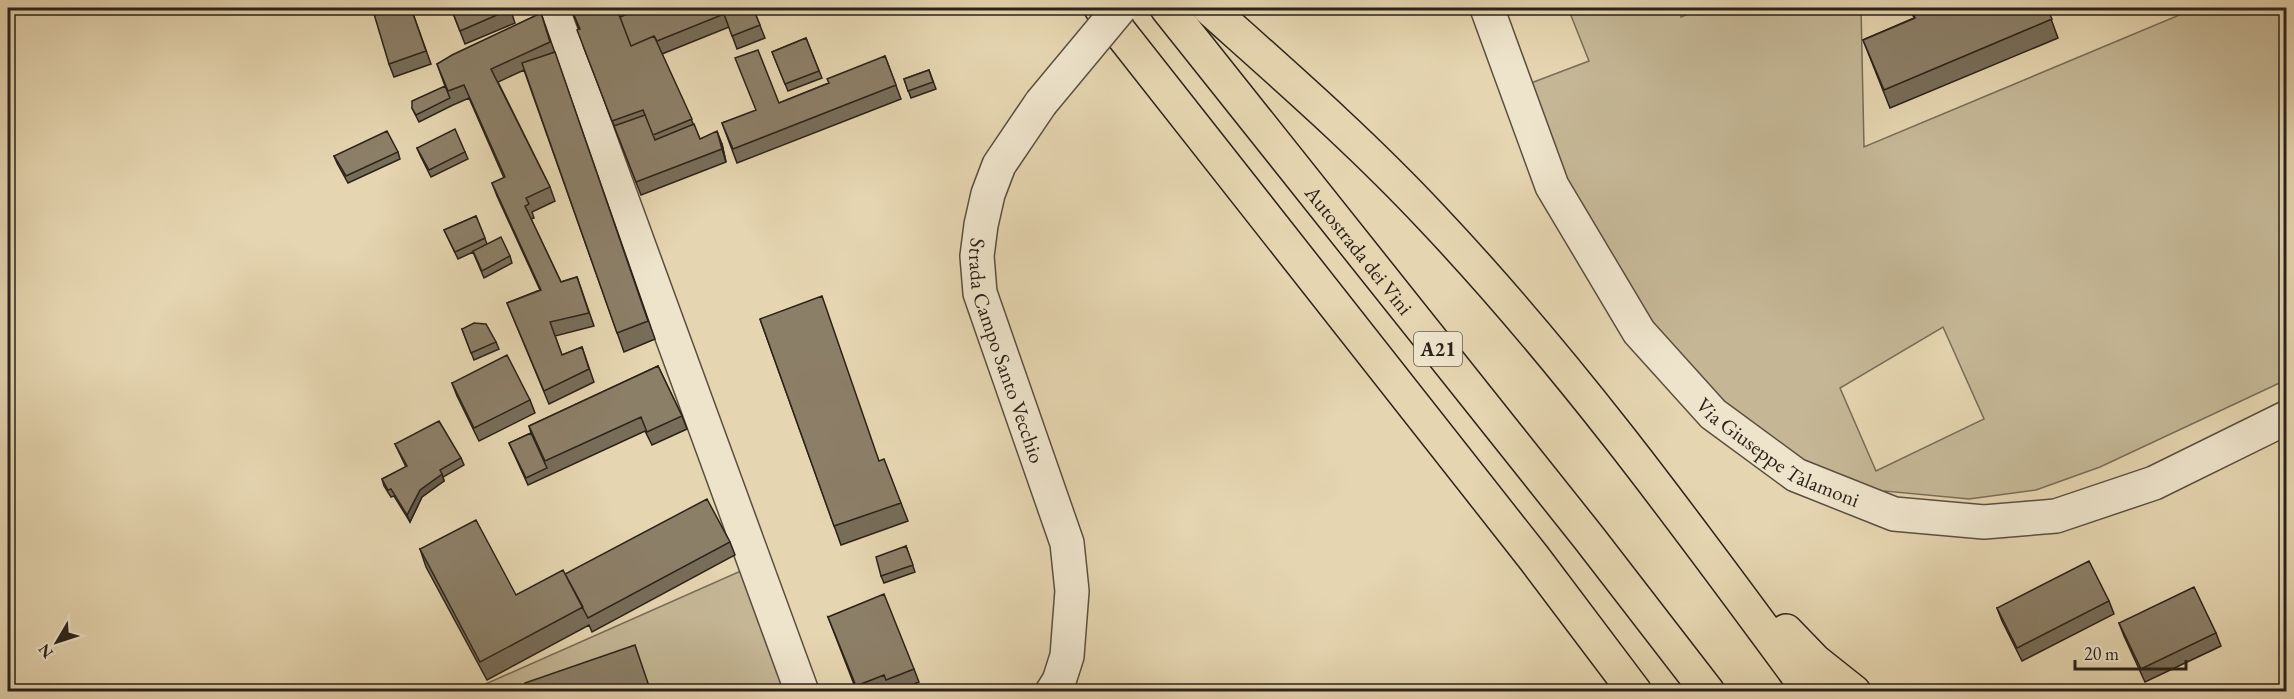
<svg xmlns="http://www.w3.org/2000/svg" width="2294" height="699" font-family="'EB Garamond',serif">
	<rect width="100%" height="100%" fill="#e5d5b0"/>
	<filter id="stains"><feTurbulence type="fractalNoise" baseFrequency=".00333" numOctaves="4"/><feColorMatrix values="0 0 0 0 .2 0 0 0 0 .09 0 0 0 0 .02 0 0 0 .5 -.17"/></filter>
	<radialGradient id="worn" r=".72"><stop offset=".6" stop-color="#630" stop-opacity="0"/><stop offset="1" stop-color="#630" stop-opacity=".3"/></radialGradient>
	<path fill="#c5b796" stroke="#786c58" stroke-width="1.5" fill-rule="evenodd" d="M 1568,8 L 1678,8 L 1681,17 L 1703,8 L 1861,8 L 1864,147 L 2196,8 L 2286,8 L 2286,380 L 2100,467 L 2036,490 L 1969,499 L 1885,491 L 1896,517 L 1715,414 L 1555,188 L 1531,83 L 1589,61 ZM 1943,327 L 1984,419 L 1876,471 L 1840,388 Z
		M 752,566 L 798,691 L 472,692 L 472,690 Z"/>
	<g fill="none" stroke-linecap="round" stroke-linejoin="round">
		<g stroke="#5a4f3f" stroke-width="36">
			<g id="street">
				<path d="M 552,8 L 802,692"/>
				<path id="s1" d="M 1487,8 L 1552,186 L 1639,332 L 1713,414 L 1796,475 L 1894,514 L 1984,522 L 2056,516 L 2154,483 L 2286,418"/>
				<path id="s2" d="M 1041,103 L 999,165 L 988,194 L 981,225 L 977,256 L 980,293 L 1067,543 L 1072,591 L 1067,656 L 1059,681 L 1052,692"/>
			</g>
		</g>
		<g stroke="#2b2219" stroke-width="36">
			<g id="highway">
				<path d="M 1101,8 L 1534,558 L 1635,692"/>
				<path id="s3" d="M 1167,8 L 1589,538 L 1708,692"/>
				<path d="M 1209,8 C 1285,76 1362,143 1432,218 C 1571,365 1690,529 1810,692"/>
				<path d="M 1786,631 L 1815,661 L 1854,692"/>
			</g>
		</g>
		<use href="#street" stroke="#eee4cc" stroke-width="33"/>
		<use href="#highway" stroke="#e5d5b0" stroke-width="33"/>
		<g stroke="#5a4f3f" stroke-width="36" stroke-linecap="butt">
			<path id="street-bridge" d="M 1041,103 L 1120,8"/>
		</g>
		<use href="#street-bridge" stroke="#eee4cc" stroke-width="33"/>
	</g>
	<path fill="#786d59" stroke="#2b2219" stroke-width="1.5" d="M 411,8 L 431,64 L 394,77 L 389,64 Z
		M 451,8 L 510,8 L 515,23 L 465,44 Z
		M 571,8 L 624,8 L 626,15 L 753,8 L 765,38 L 737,49 L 729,27 L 662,54 L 700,139 L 722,144 L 726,162 L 641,195 L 584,48 L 579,29 Z
		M 1910,8 L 2047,8 L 2058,38 L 1890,108 L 1863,40 L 1914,18 Z
		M 541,13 L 655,339 L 624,352 L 524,70 L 498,82 L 550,187 L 555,201 L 532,212 L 534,218 L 531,219 L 561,282 L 577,277 L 594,326 L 555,336 L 562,355 L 582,347 L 594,382 L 549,404 L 507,303 L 540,290 L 497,196 L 492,183 L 504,178 L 469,98 L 453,105 L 419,122 L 412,108 L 445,86 L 437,64 Z
		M 806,38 L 822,78 L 788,91 L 772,52 Z
		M 885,56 L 901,99 L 737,163 L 722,123 L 779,103 L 829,83 Z
		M 929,70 L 936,89 L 911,98 L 904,79 Z
		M 417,148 L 465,152 L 468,159 L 431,177 L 420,155 Z
		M 398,152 L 400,159 L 348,183 L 337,163 L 334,156 Z
		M 476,216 L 487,244 L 510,256 L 512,263 L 484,278 L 473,252 L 458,259 L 444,230 Z
		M 760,319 L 879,461 L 901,503 L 908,521 L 841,545 Z
		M 462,329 L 496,342 L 499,349 L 474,360 Z
		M 658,366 L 682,416 L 687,429 L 652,445 L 645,431 L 528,485 L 509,443 L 531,433 L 529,426 Z
		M 452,383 L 530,400 L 535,413 L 479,441 L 457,396 Z
		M 395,444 L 461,458 L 464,465 L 443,477 L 444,481 L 422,497 L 410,522 L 394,496 L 391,497 L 384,486 L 382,479 L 406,467 Z
		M 730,542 L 735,555 L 592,632 L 589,625 L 487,680 L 426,567 L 420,549 L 516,595 L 565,574 Z
		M 906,546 L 915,572 L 884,583 L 881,576 Z
		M 2109,601 L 2114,614 L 2022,661 L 2002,621 L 1997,608 Z
		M 828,617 L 914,669 L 919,682 L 896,692 L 890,692 L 889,688 L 880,692 L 857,692 Z
		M 2119,623 L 2216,633 L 2221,646 L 2145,682 L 2124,636 Z"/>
	<path fill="#625949" stroke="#2b2219" stroke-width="1.5" d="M 717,131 L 722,144 L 726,162 L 722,149 Z
		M 442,474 L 444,481 L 422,497 L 410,522 L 407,515 L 420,490 Z"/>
	<path fill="#8c7f68" stroke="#2b2219" stroke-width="1.5" d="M 394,8 L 411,8 L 426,51 L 389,64 L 374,14 Z
		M 451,8 L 510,8 L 511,9 L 460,31 Z
		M 571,8 L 624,8 L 625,10 L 618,12 L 631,46 L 654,36 L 692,119 L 653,135 L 643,110 L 612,121 L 577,30 L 580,29 Z
		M 642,8 L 753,8 L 760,25 L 732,36 L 724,14 L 657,41 L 654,36 L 631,46 L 620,17 Z
		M 1911,8 L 2047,8 L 2052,19 L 1884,90 L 1863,40 L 1915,18 Z
		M 541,13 L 550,42 L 491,69 L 550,187 L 526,198 L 529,204 L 525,206 L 561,282 L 577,277 L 589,313 L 550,322 L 562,355 L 582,347 L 589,369 L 544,391 L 507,303 L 541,290 L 492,183 L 505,177 L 464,85 L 448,91 L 437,64 L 452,55 Z
		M 806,38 L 819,71 L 785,84 L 772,52 Z
		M 758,50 L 779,103 L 829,83 L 827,79 L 885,56 L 896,85 L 733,149 L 722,123 L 756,110 L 735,58 Z
		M 555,52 L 648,321 L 617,333 L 522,63 Z
		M 929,70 L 933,82 L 908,91 L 904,79 Z
		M 445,86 L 450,98 L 416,115 L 412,108 L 412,101 Z
		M 645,115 L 655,140 L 694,124 L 700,139 L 717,131 L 722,149 L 636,182 L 614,126 Z
		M 455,129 L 465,152 L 429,170 L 417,148 Z
		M 387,131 L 398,152 L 346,176 L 334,156 Z
		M 476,216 L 485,238 L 455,252 L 444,230 Z
		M 501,237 L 510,256 L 482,271 L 473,251 Z
		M 822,296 L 879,461 L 884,459 L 901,503 L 834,526 L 760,319 Z
		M 474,323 L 486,324 L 496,342 L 471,353 L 462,329 Z
		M 507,355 L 530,400 L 474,428 L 452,383 Z
		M 658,366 L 682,416 L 647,432 L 641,417 L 545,461 L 529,426 Z
		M 439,421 L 461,458 L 440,470 L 442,474 L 420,490 L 407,515 L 391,489 L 388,490 L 382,479 L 407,466 L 395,444 Z
		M 531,433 L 547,468 L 526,478 L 509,443 Z
		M 707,499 L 730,542 L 588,618 L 565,574 Z
		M 476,520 L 516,595 L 563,570 L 583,607 L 480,662 L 420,549 Z
		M 906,546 L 913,565 L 881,576 L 876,557 Z
		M 2089,561 L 2109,601 L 2017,648 L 1997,608 Z
		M 2194,587 L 2216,633 L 2141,669 L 2119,623 Z
		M 884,594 L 914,669 L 886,680 L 884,675 L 856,686 L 828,617 Z
		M 635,645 L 651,692 L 528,692 L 525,683 Z"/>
	<g text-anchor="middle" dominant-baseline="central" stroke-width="4.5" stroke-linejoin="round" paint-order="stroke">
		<rect fill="#eee4cc" stroke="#665c4f" stroke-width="1.5" x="1414" y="332" width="48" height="34" rx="4.5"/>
		<g font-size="20" font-weight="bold" fill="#2b2219">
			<text x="1438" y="349">A21</text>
		</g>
		<g font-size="21" fill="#2b2219" stroke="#eee4cc">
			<text stroke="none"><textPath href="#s3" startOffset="309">Autostrada dei Vini</textPath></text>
			<text stroke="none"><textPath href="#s2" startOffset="268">Strada Campo Santo Vecchio</textPath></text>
			<text stroke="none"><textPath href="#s1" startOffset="546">Via Giuseppe Talamoni</textPath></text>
		</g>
	</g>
	<rect width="2294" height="699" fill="none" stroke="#e5d5b0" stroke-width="30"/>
	<rect x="9" y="9" width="2276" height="681" fill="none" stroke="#2b2219" stroke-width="3"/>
	<rect x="15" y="15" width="2264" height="669" fill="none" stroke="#2b2219" stroke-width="1.5"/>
	<g transform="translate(57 642) rotate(231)" stroke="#eee4cc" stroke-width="4.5" paint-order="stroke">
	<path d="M0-4.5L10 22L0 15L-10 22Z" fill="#2b2219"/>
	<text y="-9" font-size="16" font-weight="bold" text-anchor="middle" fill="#2b2219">N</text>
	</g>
	<path d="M2075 660v9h111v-9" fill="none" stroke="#2b2219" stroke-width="3"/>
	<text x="2084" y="660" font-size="18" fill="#2b2219" stroke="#eee4cc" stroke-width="4.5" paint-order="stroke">20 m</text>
	<rect width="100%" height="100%" filter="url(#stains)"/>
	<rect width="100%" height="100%" fill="url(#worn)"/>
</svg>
